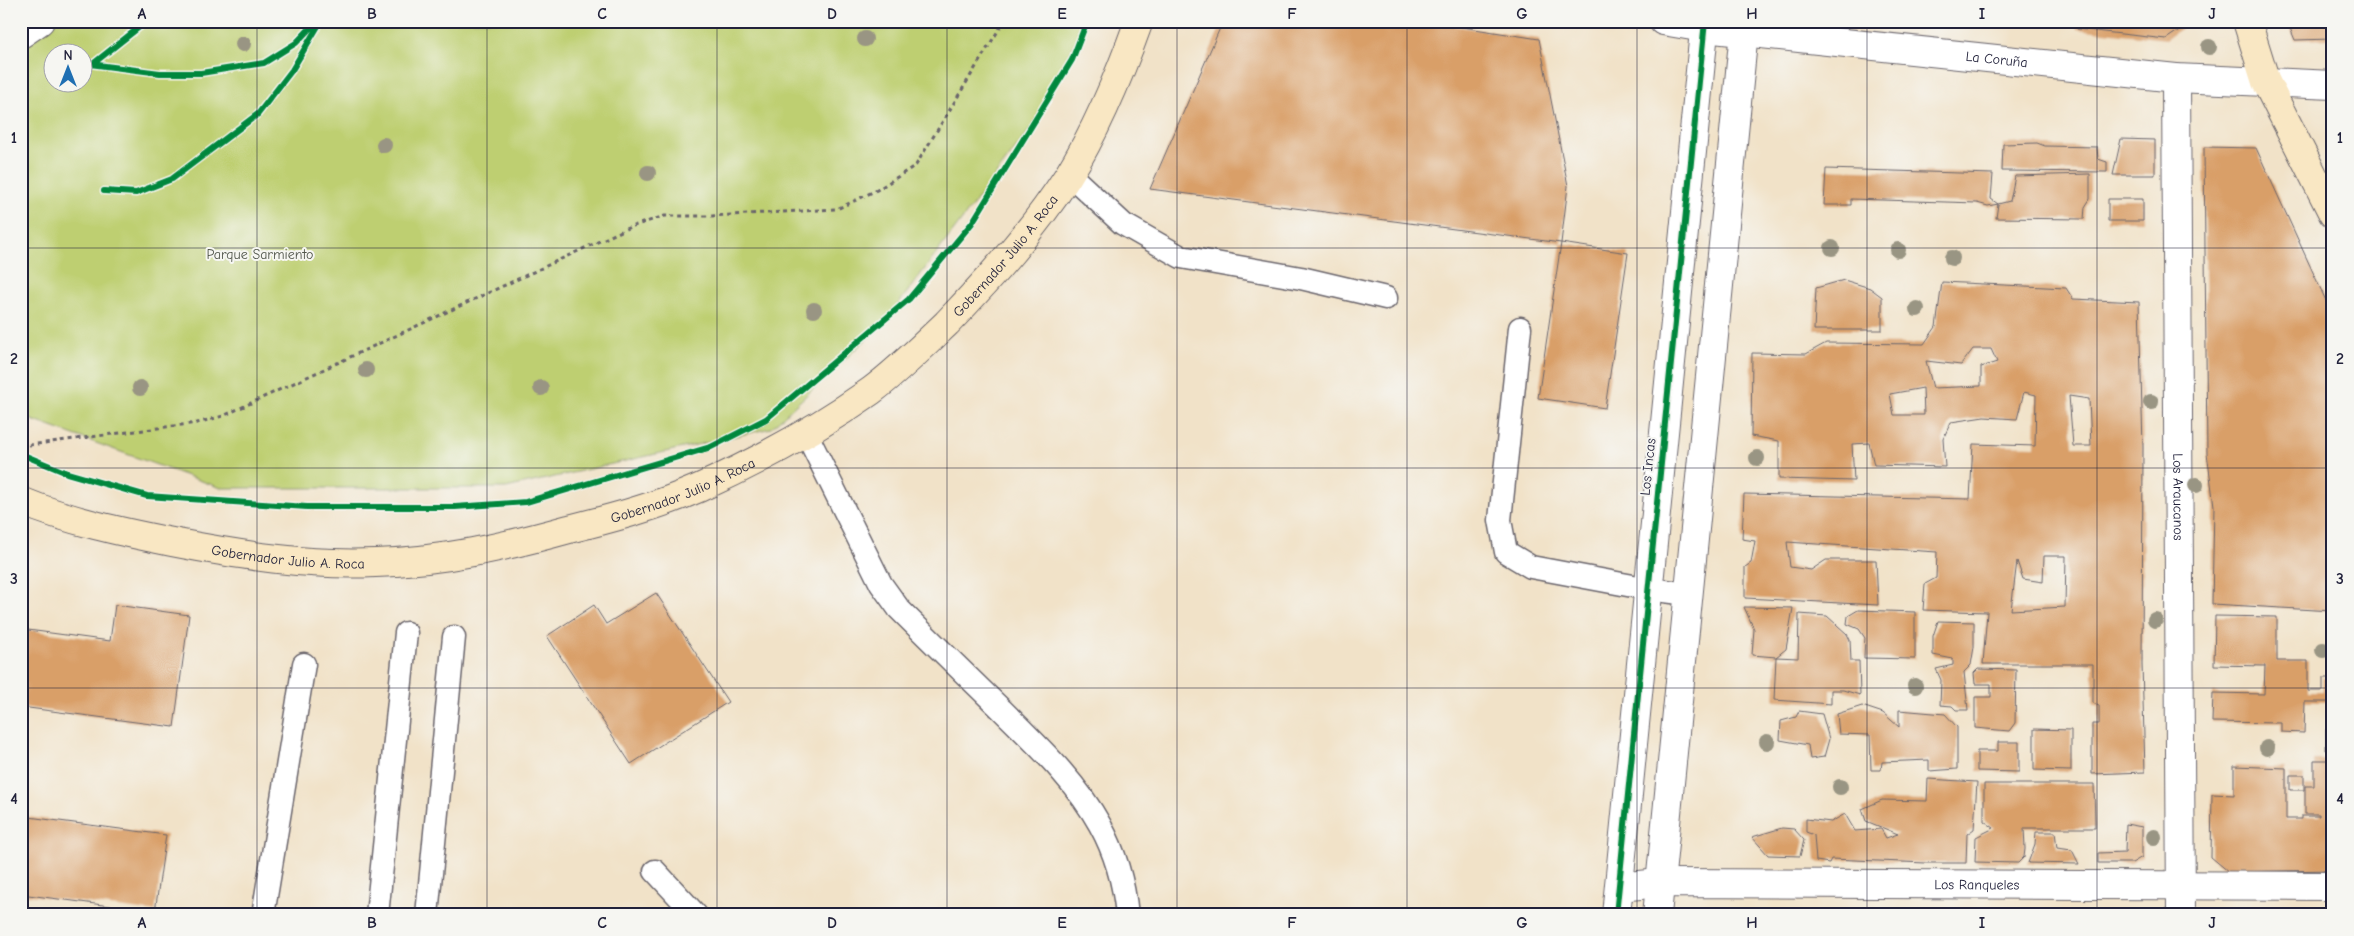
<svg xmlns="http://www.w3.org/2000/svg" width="2354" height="936" font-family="'Comic Neue',sans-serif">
	<rect width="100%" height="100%" fill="#f6f6f2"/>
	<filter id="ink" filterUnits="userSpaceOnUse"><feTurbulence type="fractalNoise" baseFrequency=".02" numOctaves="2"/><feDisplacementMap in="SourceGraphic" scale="10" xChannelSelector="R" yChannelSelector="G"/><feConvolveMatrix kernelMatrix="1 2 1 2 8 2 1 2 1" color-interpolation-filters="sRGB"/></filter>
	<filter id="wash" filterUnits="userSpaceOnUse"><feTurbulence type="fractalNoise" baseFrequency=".0096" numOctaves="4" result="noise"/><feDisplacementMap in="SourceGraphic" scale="20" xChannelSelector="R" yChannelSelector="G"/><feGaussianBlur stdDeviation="1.12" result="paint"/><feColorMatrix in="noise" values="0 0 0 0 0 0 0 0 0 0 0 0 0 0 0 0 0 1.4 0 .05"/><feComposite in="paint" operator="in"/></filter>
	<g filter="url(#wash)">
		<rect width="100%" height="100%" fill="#f1e2c8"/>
		<path fill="#becf71" stroke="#707856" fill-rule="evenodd" d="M 21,21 L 1087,21 L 1032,127 L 884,323 L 771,428 L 506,488 L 221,488 L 21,416 ZM 52,52 L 82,52 L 82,82 L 52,82 Z"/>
		<g id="blocks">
			<path fill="#d99f68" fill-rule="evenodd" d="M 1223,21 L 1423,21 L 1539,39 L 1568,186 L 1561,243 L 1150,189 Z
				M 2077,21 L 2189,21 L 2190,23 L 2166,39 L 2077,29 Z
				M 2287,21 L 2333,21 L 2333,39 L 2295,40 Z
				M 2121,139 L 2155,140 L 2155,175 L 2113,175 Z
				M 2037,143 L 2045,146 L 2097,147 L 2098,159 L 2107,162 L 2107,172 L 2002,171 L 2003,144 Z
				M 2204,147 L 2256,148 L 2333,316 L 2333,515 L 2330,515 L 2333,543 L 2333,611 L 2212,604 L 2214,506 L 2207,453 Z
				M 1826,169 L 1993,174 L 1991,199 L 1998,204 L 2010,201 L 2015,176 L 2090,174 L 2090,199 L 2085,207 L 2084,219 L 1996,218 L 1998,204 L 1988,206 L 1977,203 L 1851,199 L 1851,205 L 1824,205 Z
				M 2108,199 L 2143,199 L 2143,221 L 2108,221 Z
				M 1561,243 L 1628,253 L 1605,408 L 1538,398 Z
				M 1844,280 L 1870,288 L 1882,297 L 1882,330 L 1814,330 L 1816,288 Z
				M 1942,282 L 2066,288 L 2073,299 L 2139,302 L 2143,447 L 2142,664 L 2145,772 L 2092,774 L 2092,724 L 2099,724 L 2099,706 L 2093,703 L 2093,664 L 1983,664 L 1987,612 L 1923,610 L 1925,584 L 1936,578 L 1937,552 L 1787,542 L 1790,567 L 1811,570 L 1826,560 L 1876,560 L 1878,605 L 1745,598 L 1745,567 L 1751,563 L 1755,541 L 1742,539 L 1744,494 L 1970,499 L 1973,444 L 2035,446 L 2036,395 L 2024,392 L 2017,419 L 1984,417 L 1951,422 L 1943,439 L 1945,467 L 1874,465 L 1869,443 L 1852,444 L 1854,481 L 1779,479 L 1779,441 L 1751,436 L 1752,353 L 1806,354 L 1826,343 L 1924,344 L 1936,327 ZM 1973,349 L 1991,349 L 1997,362 L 1981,367 L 1981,386 L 1933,388 L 1926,361 L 1961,365 ZM 1923,388 L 1924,415 L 1894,415 L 1890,394 ZM 2069,396 L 2089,399 L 2091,446 L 2073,446 ZM 2044,556 L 2066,556 L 2065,607 L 2011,610 L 2017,561 L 2023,579 L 2043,582 Z
				M 656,593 L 728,702 L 631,764 L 547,636 L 594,605 L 606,624 Z
				M 115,605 L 189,615 L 174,727 L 21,707 L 21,629 L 110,641 Z
				M 1744,607 L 1793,608 L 1786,649 L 1776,657 L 1752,655 L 1754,629 Z
				M 1858,610 L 1915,612 L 1915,659 L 1864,658 L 1865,638 L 1859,629 L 1847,624 L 1848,616 Z
				M 1799,614 L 1827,616 L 1847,634 L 1850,640 L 1851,661 L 1859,661 L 1860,695 L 1843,690 L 1831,690 L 1831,704 L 1774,700 L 1776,657 L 1798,658 Z
				M 2215,616 L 2277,617 L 2277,661 L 2308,661 L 2308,691 L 2323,691 L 2323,678 L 2333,678 L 2333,702 L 2305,702 L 2304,733 L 2281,732 L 2281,723 L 2212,722 L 2213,693 L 2264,694 L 2265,666 L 2214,665 Z
				M 1938,621 L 1974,622 L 1974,647 L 1971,665 L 1964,672 L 1968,710 L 1956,710 L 1952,706 L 1940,705 L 1941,680 L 1936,669 L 1953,665 L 1953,659 L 1933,655 L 1933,636 Z
				M 1978,669 L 2016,670 L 2015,723 L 2009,731 L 1975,728 L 1975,697 L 1991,697 L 1991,684 L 1975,684 L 1974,673 Z
				M 1862,706 L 1883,713 L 1899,727 L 1899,710 L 1945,714 L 1957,727 L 1957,769 L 1929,771 L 1929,760 L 1882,762 L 1881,770 L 1871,770 L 1870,735 L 1839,734 L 1837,714 Z
				M 1799,711 L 1822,714 L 1829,739 L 1824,757 L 1810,759 L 1808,745 L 1780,740 L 1781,721 L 1796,717 Z
				M 2034,729 L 2071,730 L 2071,771 L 2034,770 Z
				M 2326,729 L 2333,729 L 2333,750 L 2326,750 Z
				M 1998,742 L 2019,742 L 2019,772 L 1977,771 L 1977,751 L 1998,751 Z
				M 2314,760 L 2333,760 L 2333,870 L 2229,872 L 2211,857 L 2212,794 L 2234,795 L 2234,766 L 2286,768 L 2286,819 L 2301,819 L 2301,816 L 2319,816 L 2319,814 L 2305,814 L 2305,786 L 2314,786 Z
				M 2290,775 L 2304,775 L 2304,790 L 2290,790 Z
				M 1928,779 L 1977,782 L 1974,829 L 1967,834 L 1966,863 L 1926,863 L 1831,859 L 1829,863 L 1816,861 L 1814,835 L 1806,832 L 1806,819 L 1831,822 L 1845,814 L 1855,831 L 1881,829 L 1886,838 L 1898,834 L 1866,821 L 1862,809 L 1882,800 L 1927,801 Z
				M 1984,784 L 2094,784 L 2095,828 L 2024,828 L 2025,849 L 2024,857 L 2018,863 L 1975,862 L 1976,837 L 1994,828 L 1984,821 Z
				M 21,816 L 166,835 L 155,912 L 21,894 Z
				M 2126,824 L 2142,827 L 2142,857 L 2132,863 L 2098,863 L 2098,853 L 2125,852 Z
				M 1782,828 L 1794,829 L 1804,840 L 1800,856 L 1768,855 L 1752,837 Z
				M 2036,832 L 2055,832 L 2057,848 L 2072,850 L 2079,864 L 2028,863 L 2035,844 Z"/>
		</g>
	</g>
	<g filter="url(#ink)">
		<use href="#blocks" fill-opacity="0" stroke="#6a656c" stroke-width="1"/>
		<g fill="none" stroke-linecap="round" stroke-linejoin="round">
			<g stroke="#6a656c" stroke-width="25">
				<path id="lane" d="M 1069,174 L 1123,224 L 1181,257 L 1301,278 L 1386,298
					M 1520,328 L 1500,520 L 1506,552 L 1531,567 L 1649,589 L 1688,594
					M 806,433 L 881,584 L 899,609 C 933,643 967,676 1002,710 C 1037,745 1076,781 1100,825 C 1115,852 1124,884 1127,915
					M 655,871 L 696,915
					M 263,915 L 304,664
					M 377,915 L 406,633
					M 427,915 L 454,637"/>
			</g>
			<g stroke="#6a656c" stroke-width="30">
				<g id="street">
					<path id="s1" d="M 1663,21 L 1704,28 L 2176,78 L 2333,85"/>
					<path d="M 21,34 L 40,21"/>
					<path id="s2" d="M 2176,78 L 2181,915"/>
					<path id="s3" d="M 1619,887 L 1660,883 L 2333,886"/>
					<path d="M 1616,915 L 1705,21"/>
					<path d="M 1657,915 L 1745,21"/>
				</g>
			</g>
			<g stroke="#6a656c" stroke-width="30">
				<g id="secondary">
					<path d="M 2247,21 L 2266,82 L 2333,214"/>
					<path id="s4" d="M 21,501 C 69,521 122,532 172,542 C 239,555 308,566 375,563 C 443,561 504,547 569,529 C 613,518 658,506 699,488 C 759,461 817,429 871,391 C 898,371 923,346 947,323 C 991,277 1034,229 1068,176 C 1098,128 1120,74 1139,21"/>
				</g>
			</g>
			<path stroke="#6a656c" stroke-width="3" stroke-dasharray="4 4" stroke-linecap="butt" d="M 21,446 L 197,423 L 223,416 L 630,227 L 665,216 L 712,216 L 837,209 L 877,190 L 916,165 L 1004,21"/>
			<use href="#lane" stroke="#fff" stroke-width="22"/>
			<use href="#street" stroke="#fff" stroke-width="28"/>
			<use href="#secondary" stroke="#f9e7c3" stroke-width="28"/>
			<g stroke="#f6f6f2" stroke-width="9">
				<path id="cycleway" d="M 82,63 L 160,73 L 201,73 L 264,63 L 296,43 L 313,25
					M 94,63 L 147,21
					M 104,191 L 136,193 L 172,179 L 258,114 L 292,70 L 321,21
					M 21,454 L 67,473 L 147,496 L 307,507 L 455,507 L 526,502 L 711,447 L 766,419 L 909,299 L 972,223 L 1072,60 L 1087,21
					M 1616,915 L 1705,21"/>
			</g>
			<use href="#cycleway" stroke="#00873e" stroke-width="6"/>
		</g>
		<g fill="#999583">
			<circle cx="865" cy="39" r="8"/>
			<circle cx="243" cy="44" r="8"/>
			<circle cx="2209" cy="47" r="8"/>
			<circle cx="384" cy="145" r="8"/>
			<circle cx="648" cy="173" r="8"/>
			<circle cx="1832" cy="248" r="8"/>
			<circle cx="1898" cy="250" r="8"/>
			<circle cx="1952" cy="258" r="8"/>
			<circle cx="1917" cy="309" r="8"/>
			<circle cx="814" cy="310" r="8"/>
			<circle cx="366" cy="370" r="8"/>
			<circle cx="140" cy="388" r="8"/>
			<circle cx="541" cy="388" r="8"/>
			<circle cx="2151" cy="402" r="8"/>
			<circle cx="1757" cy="458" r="8"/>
			<circle cx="2196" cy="485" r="8"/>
			<circle cx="2155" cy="620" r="8"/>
			<circle cx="2323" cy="650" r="8"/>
			<circle cx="1915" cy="686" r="8"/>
			<circle cx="1767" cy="742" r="8"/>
			<circle cx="2267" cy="748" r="8"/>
			<circle cx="1840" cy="787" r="8"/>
			<circle cx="2154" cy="837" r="8"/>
		</g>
	</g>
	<path fill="none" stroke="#22223b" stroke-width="1" stroke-opacity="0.55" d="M 257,21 L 257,915M 487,21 L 487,915M 717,21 L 717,915M 947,21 L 947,915M 1177,21 L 1177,915M 1407,21 L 1407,915M 1637,21 L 1637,915M 1867,21 L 1867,915M 2097,21 L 2097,915M 21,248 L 2333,248M 21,468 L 2333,468M 21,688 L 2333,688"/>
	<g text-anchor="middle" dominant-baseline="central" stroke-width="4" stroke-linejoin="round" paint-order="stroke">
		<g font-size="14" fill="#22223b" stroke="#f6f6f2">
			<text stroke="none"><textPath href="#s1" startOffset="336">La Coruña</textPath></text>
			<text stroke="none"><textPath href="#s4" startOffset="1084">Gobernador Julio A. Roca</textPath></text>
			<text transform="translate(1648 467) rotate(-84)">Los Incas</text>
			<text stroke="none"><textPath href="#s4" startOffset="679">Gobernador Julio A. Roca</textPath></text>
			<text stroke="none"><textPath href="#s2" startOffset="419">Los Araucanos</textPath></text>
			<text stroke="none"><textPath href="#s4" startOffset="274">Gobernador Julio A. Roca</textPath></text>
			<text stroke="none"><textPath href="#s3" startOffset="358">Los Ranqueles</textPath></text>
		</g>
		<g font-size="14" fill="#51564b" stroke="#f6f6f2">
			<text x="260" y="254">Parque Sarmiento</text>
		</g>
	</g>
	<rect width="2354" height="936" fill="none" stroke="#f6f6f2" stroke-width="55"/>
	<g transform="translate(68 68)"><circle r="24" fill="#f6f6f2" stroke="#a1a1a9"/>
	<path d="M0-4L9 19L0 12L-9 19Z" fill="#1f6fb2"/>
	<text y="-8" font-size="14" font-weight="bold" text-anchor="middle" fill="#22223b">N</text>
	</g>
	<rect x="28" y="28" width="2298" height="880" fill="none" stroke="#22223b" stroke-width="2"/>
	<g font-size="16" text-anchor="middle" font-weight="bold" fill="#22223b">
		<text x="142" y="19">A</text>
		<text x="372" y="19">B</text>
		<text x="602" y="19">C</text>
		<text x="832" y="19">D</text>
		<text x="1062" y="19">E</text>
		<text x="1292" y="19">F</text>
		<text x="1522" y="19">G</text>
		<text x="1752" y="19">H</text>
		<text x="1982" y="19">I</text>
		<text x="2212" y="19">J</text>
		<text x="14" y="143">1</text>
		<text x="2340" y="143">1</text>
		<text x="14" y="364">2</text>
		<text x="2340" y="364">2</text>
		<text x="14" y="584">3</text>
		<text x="2340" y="584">3</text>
		<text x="14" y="804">4</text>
		<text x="2340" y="804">4</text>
		<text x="142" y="928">A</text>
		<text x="372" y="928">B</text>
		<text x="602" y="928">C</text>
		<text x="832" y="928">D</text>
		<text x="1062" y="928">E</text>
		<text x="1292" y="928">F</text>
		<text x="1522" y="928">G</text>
		<text x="1752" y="928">H</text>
		<text x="1982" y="928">I</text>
		<text x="2212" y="928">J</text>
	</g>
</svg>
